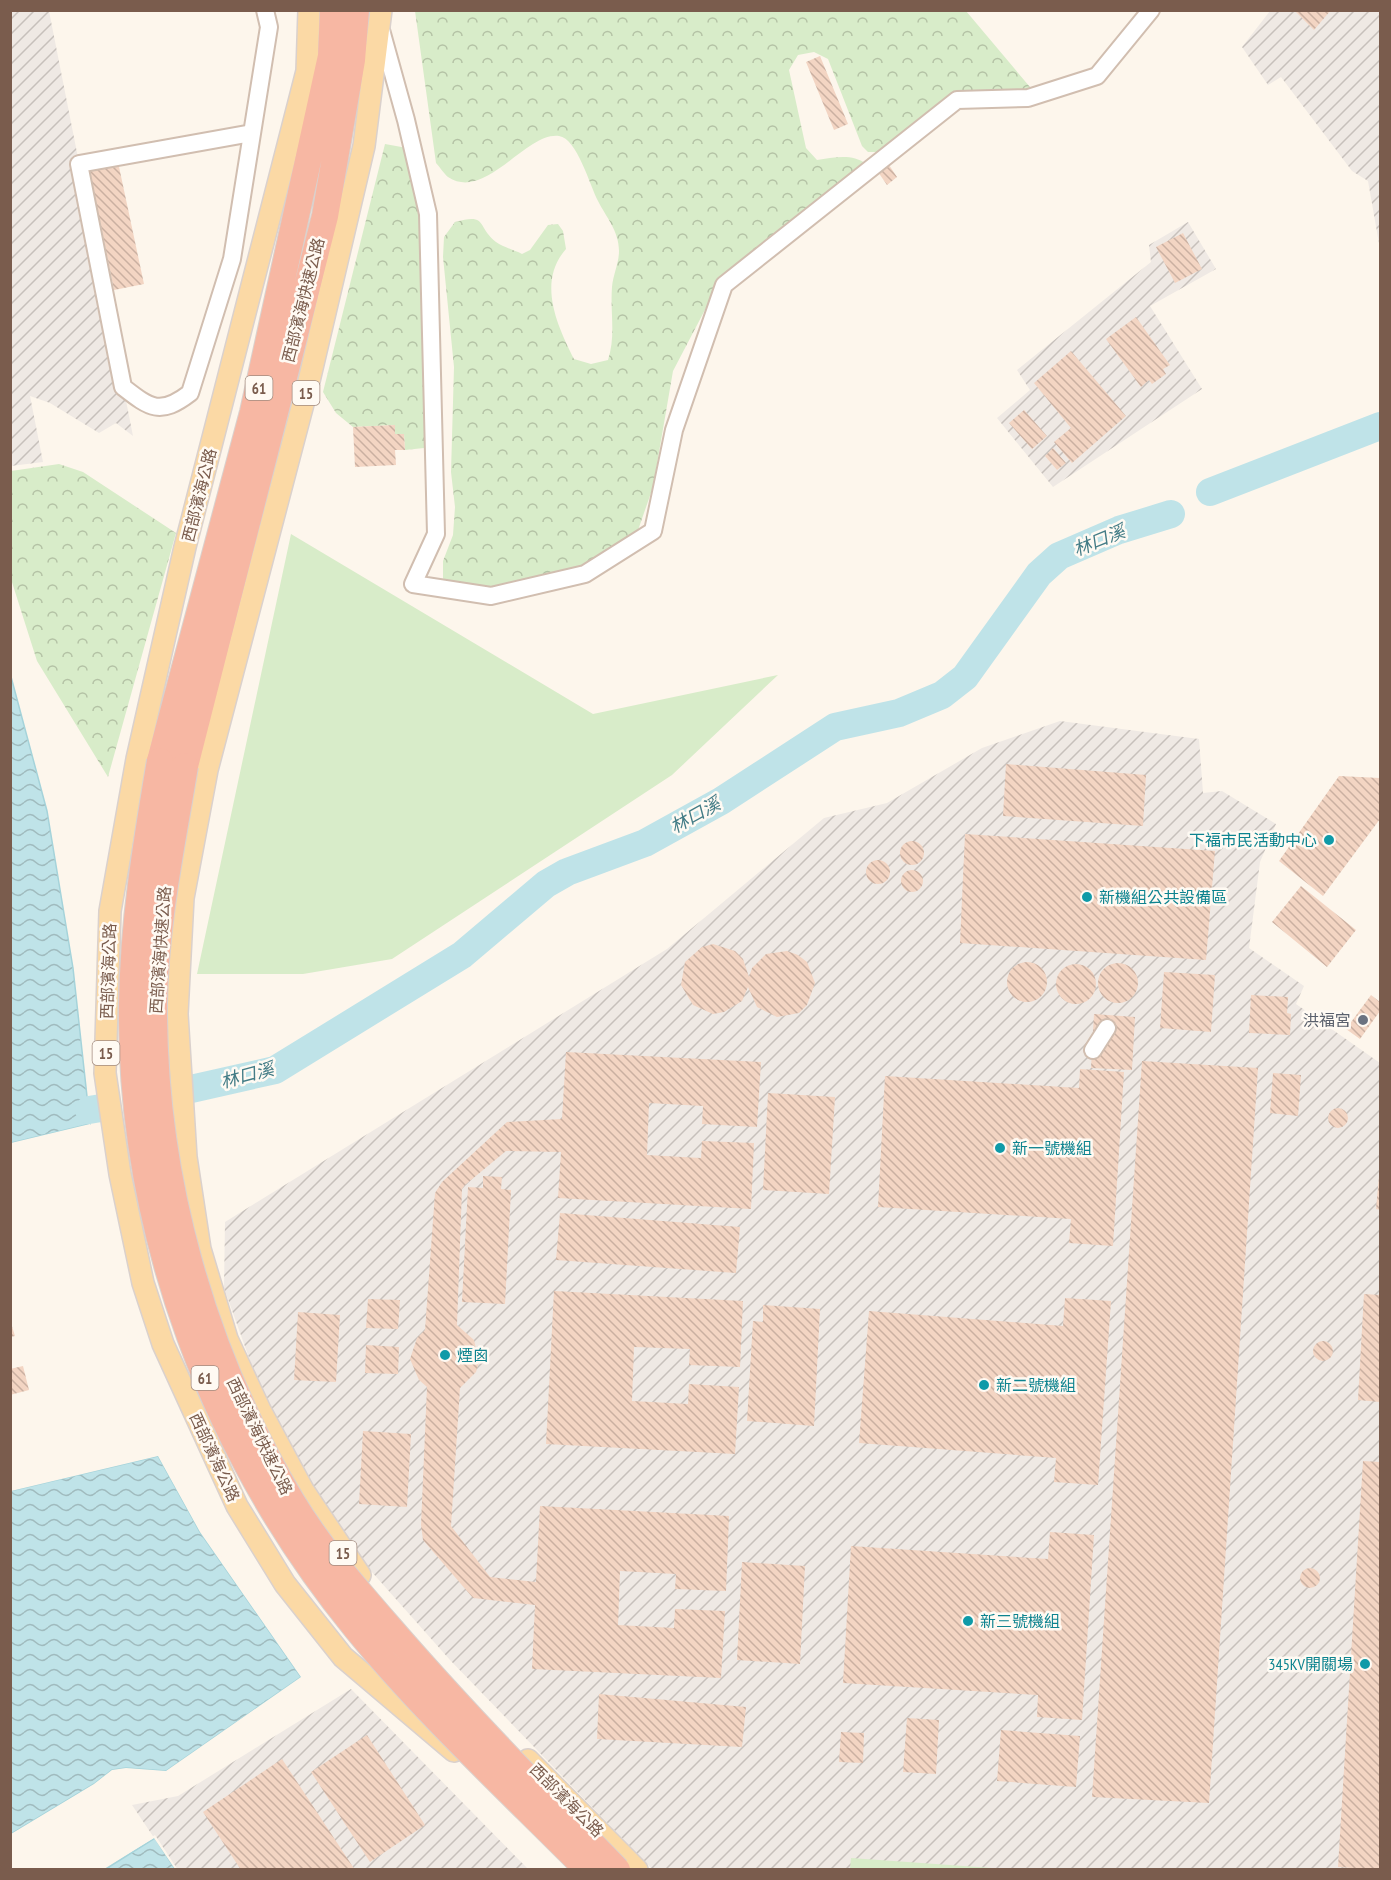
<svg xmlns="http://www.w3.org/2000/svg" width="1391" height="1880" font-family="'PT Sans Narrow','Noto Sans TC',sans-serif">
	<defs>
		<pattern id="industrial-furrows" width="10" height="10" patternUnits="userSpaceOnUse" patternTransform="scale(1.5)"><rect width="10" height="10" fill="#efe9e4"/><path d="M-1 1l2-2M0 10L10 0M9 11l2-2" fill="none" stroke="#c7c0bb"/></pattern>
		<pattern id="forest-crowns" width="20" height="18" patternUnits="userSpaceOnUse" patternTransform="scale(1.5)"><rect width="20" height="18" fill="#d8ecc9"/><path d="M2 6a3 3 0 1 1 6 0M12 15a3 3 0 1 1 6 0" fill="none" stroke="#b4c2a5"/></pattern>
		<pattern id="water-waves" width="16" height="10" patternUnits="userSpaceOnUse" patternTransform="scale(1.5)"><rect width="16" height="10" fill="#bfe3e8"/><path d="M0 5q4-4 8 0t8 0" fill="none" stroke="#a0bbbe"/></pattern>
		<pattern id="building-back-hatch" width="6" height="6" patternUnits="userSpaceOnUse" patternTransform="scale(1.5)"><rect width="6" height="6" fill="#f3d5c3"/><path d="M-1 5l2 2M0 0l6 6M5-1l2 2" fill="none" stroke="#cab0a1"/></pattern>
	</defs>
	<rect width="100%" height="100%" fill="#fdf6ec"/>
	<path fill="url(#industrial-furrows)" d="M 10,11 L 49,11 L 133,436 L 116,423 L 99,433 L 50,403 L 30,396 L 43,462 L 11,466 Z
		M 1270,11 L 1380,11 L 1380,249 L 1368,181 L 1352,171 L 1281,77 L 1268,85 L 1242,47 Z
		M 1188,222 L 1216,269 L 1150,306 L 1202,389 L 1053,487 L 997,418 L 1030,390 L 1017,370 L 1151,262 L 1149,245 Z
		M 1060,721 L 1199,739 L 1203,793 L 1222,791 L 1276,824 L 1260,862 L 1249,948 L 1304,986 L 1296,1004 L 1380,1063 L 1380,1869 L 652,1869 L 450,1660 L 347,1544 L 267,1408 L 224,1288 L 225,1222 L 667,949 L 824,818 L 887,803 L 982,748 Z
		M 351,1689 L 528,1869 L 175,1869 L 132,1805 L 178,1796 Z"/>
	<path fill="#d8ecc9" d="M 291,534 L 593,714 L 778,675 L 672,775 L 392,959 L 303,974 L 197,974 Z
		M 851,1858 L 1006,1869 L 850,1869 Z"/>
	<path fill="url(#forest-crowns)" d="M 415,11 L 966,11 L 1035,93 L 956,104 L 885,152 L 868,152 L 862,146 L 828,59 L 814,52 L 798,55 L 789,70 L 806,148 L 817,160 C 833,158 852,153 866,164 L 719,283 L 673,371 L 653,487 L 636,536 L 601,560 L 505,591 L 447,586 L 443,578 L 443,561 L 453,535 L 455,507 L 451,472 L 454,367 L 443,257 L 444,237 L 455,222 C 488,213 476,226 496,242 C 503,247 514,250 522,254 L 530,250 L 548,225 L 558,224 L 563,231 L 566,249 C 537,282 557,325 574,359 L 591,364 L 608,360 C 616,335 610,313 612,287 C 613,275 619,263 619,251 C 619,231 606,217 598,201 C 590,186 577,138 559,136 C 525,132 486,202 448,177 C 444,174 440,167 436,163 Z
		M 385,144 L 407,148 L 422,193 L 429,444 L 424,448 L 405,450 L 404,434 L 395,434 L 394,425 L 353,427 L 336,413 L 323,392 Z
		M 59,464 L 83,472 L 176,533 L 108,777 L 37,661 L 11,579 L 11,471 Z"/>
	<path fill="url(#water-waves)" stroke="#a5d3da" stroke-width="1.5" d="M 10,673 L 47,811 L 73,968 L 90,1124 L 11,1143 Z
		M 158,1456 L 200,1532 L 301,1677 L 166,1771 L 126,1768 L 112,1770 L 94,1784 L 11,1834 L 10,1491 Z
		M 155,1838 L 175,1869 L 104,1870 Z"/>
	<path fill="#fdf6ec" d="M 90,1124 L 91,1127 L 10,1146 L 11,1143 Z
		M 159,1453 L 203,1530 L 304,1678 L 168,1774 L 126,1771 L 114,1773 L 96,1787 L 10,1837 L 11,1834 L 94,1784 L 112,1770 L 126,1768 L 166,1771 L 301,1677 L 200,1532 L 158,1456 L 11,1491 L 10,1488 Z
		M 155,1835 L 178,1870 L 175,1869 L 154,1838 L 101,1870 Z"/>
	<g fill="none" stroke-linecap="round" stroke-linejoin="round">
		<path stroke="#bfe3e8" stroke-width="28" d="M 1210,492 L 1380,426
			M 191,1089 L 275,1070 L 462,955 L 546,884 L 567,872 L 645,843 L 721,801 L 835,727 L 899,713 L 942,695 L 965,677 L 1039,574 L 1059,556 L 1119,530 L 1171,514
			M 89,1110 L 101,1108"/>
	</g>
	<path fill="url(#building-back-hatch)" d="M 1294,10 L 1331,10 L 1314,30 Z
		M 820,56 L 848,124 L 834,130 L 806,62 Z
		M 118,162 L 144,284 L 114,290 L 89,168 Z
		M 887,162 L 897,177 L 887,185 L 876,169 Z
		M 1183,233 L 1202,269 L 1175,283 L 1156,247 Z
		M 1136,317 L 1170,365 L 1163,369 L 1166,374 L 1152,384 L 1149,380 L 1141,387 L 1106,339 Z
		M 1071,351 L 1126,416 L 1072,463 L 1054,442 L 1071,428 L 1034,383 Z
		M 1024,410 L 1047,436 L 1032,449 L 1009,423 Z
		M 395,425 L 395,434 L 404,434 L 405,450 L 395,450 L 396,465 L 355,467 L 353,427 Z
		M 1053,448 L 1066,463 L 1057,470 L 1045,456 Z
		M 1006,764 L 1146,775 L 1143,826 L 1003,816 Z
		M 1339,776 L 1380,778 L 1380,819 L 1323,896 L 1279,861 Z
		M 965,834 L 1215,851 L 1206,960 L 960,943 Z
		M900 853a12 12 0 1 1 24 0a12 12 0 1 1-24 0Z
		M866 872a12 12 0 1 1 24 0a12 12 0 1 1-24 0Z
		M901 881a11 11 0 1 1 22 0a11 11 0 1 1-22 0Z
		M 1301,886 L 1356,930 L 1327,967 L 1272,922 Z
		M 713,944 L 735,951 L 743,959 L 749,977 L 752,968 L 766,954 L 787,951 L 798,955 L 807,962 L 815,983 L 807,1005 L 799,1013 L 777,1017 L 757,1007 L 748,987 L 742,1001 L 724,1012 L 713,1014 L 693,1005 L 681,985 L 685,962 L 702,947 Z
		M1007 982a20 20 0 1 1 40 0a20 20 0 1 1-40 0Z
		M1098 983a20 20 0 1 1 40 0a20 20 0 1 1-40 0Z
		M1056 984a20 20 0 1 1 40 0a20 20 0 1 1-40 0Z
		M 1164,972 L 1215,975 L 1211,1032 L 1160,1028 Z
		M 1251,995 L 1288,997 L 1287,1013 L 1291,1014 L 1290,1035 L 1249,1033 Z
		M 1371,995 L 1380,1002 L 1380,1011 L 1360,1039 L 1346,1029 Z
		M 1094,1014 L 1135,1017 L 1132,1070 L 1091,1068 Z
		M 566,1052 L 761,1062 L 757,1127 L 702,1124 L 703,1106 L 649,1103 L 647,1155 L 701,1158 L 702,1141 L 754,1143 L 751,1209 L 558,1198 L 561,1152 L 506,1151 L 465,1185 L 462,1189 L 457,1325 L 474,1340 L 479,1362 L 476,1372 L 460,1388 L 451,1526 L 490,1577 L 536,1582 L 540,1506 L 729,1516 L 726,1591 L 675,1589 L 676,1574 L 620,1571 L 618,1625 L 674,1628 L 675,1609 L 725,1611 L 721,1678 L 532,1669 L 535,1605 L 473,1598 L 423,1540 L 421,1525 L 427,1387 L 419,1380 L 410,1359 L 417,1338 L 425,1330 L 435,1193 L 442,1182 L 507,1122 L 562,1119 Z
		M 1142,1061 L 1258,1068 L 1209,1803 L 1092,1797 Z
		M 1080,1069 L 1124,1072 L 1113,1246 L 1069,1243 L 1071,1219 L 878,1207 L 885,1076 L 1079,1088 Z
		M 1273,1073 L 1301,1075 L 1298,1116 L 1270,1113 Z
		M 768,1093 L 835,1097 L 829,1194 L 763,1190 Z
		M1328 1118a10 10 0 1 1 20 0a10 10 0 1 1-20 0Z
		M 483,1176 L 502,1177 L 501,1189 L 511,1190 L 505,1304 L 462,1302 L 468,1187 L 483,1188 Z
		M 1379,1176 L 1380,1176 L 1380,1210 L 1376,1209 Z
		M 560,1213 L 740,1227 L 736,1273 L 556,1260 Z
		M 554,1291 L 743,1301 L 740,1367 L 689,1365 L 690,1349 L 634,1347 L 632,1401 L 688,1404 L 689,1384 L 739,1387 L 735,1454 L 546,1444 Z
		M 1364,1294 L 1380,1295 L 1380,1402 L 1358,1400 Z
		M 1065,1298 L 1111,1301 L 1098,1485 L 1054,1482 L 1056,1458 L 859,1443 L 869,1311 L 1063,1326 Z
		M 368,1299 L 400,1300 L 398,1329 L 366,1328 Z
		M 763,1305 L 820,1309 L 814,1426 L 747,1421 L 753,1321 L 763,1322 Z
		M 298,1312 L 340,1315 L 336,1382 L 294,1380 Z
		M 10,1320 L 15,1336 L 10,1337 Z
		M1313 1351a10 10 0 1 1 20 0a10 10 0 1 1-20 0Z
		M 366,1345 L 399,1347 L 398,1374 L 365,1373 Z
		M 23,1366 L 29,1390 L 10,1395 L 10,1369 Z
		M 363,1431 L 411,1434 L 407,1507 L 359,1504 Z
		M 1363,1461 L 1380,1462 L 1380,1870 L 1338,1867 Z
		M 1050,1532 L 1094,1535 L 1082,1720 L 1037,1717 L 1038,1695 L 843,1683 L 851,1546 L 1048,1559 Z
		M 742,1562 L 805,1566 L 800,1664 L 737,1660 Z
		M1300 1578a10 10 0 1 1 20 0a10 10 0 1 1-20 0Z
		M 599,1694 L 746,1707 L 742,1747 L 597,1739 Z
		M 907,1718 L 939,1720 L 936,1774 L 903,1772 Z
		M 1001,1730 L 1080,1736 L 1076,1787 L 997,1781 Z
		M 841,1732 L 864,1733 L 863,1763 L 839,1762 Z
		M 367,1735 L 425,1825 L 370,1862 L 311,1772 Z
		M 282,1759 L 355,1870 L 241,1870 L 203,1812 Z"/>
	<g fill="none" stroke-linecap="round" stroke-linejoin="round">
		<g stroke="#d1beb0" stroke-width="20">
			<path id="minor" d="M 381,30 L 406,120 L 428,214 L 436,534 L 413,584 L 491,596 L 585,574 L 653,531 L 674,430 L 724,285 L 957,100 L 1028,98 L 1097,76 L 1151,10
				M 252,133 L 79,164 L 123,387 C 150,408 160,416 190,393 L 232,259 L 269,27 L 265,10
				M 1093,1050 L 1107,1028"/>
		</g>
		<g stroke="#dad1cd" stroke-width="24">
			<path id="major" d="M 309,10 L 307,71 L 185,547 L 137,759 L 110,911 L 105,1073 L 120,1174 L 143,1283 L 163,1344 L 237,1506 L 285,1584 L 343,1657 L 454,1751
				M 360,1575 L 303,1490 L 260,1410 L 227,1339 L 200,1249 L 186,1157 L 177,1014 L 183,898 L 207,770 L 309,381 L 364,146 L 381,10
				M 528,1760 L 637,1870"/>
		</g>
		<g stroke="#dad1cd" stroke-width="28">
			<path id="highway" d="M 160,761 L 253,412 L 331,56 L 333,10
				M 185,766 L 325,216 L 352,60 L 356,10"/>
		</g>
		<use href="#minor" stroke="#fff" stroke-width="16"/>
		<use href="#major" stroke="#fbd9a5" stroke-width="21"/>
		<use href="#highway" stroke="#f7b7a3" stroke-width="26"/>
		<g stroke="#dad1cd" stroke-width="28" stroke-linecap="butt">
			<path id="highway-bridge" d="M 160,761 C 146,843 133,923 132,1006 C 130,1232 214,1454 356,1628 C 426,1714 510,1791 588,1870
				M 185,766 C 172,845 155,924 154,1004 C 153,1177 203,1354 292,1502 C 323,1553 362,1596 401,1641 C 471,1721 543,1794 617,1870"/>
		</g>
		<use href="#highway-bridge" stroke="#f7b7a3" stroke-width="26"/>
	</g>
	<g fill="#0f9aa8" stroke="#fffaf3" stroke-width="2">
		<circle cx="1329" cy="840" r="6"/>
		<circle cx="1087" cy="897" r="6"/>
		<circle cx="1000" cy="1148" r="6"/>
		<circle cx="445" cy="1355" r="6"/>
		<circle cx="984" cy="1385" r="6"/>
		<circle cx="968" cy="1621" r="6"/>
		<circle cx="1365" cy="1664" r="6"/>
	</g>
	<circle fill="#6b7280" stroke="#fffaf3" stroke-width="2" cx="1363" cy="1020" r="6"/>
	<g text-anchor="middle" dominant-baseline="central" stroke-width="5" stroke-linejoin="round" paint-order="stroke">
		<g fill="#fffaf3" stroke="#a28b7f" stroke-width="1.5">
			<rect x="245.5" y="376" width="27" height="24" rx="4.5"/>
			<rect x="292.5" y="381" width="27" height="24" rx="4.5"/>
			<rect x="92.5" y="1041" width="27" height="24" rx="4.5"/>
			<rect x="191.5" y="1366" width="27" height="24" rx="4.5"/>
			<rect x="329.5" y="1541" width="27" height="24" rx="4.5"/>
		</g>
		<g font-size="15" font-weight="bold" fill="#7a5c4d">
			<text x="259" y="388">61</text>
			<text x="306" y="393">15</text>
			<text x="106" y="1053">15</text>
			<text x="205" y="1378">61</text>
			<text x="343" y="1553">15</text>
		</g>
		<g font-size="16" fill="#7a5c4d" stroke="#fffaf3">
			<text transform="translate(303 300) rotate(-76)">西部濱海快速公路</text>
			<text transform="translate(199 495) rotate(-76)">西部濱海公路</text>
			<text transform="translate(160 950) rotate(-86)">西部濱海快速公路</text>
			<text transform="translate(108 971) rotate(-88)">西部濱海公路</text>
			<text transform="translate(260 1436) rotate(64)">西部濱海快速公路</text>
			<text transform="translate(215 1457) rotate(65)">西部濱海公路</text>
			<text transform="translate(567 1800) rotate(45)">西部濱海公路</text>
		</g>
		<g font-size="16" fill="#0d838f" stroke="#fffaf3" text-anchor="start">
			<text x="1317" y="840" text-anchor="end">下福市民活動中心</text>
			<text x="1099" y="897">新機組公共設備區</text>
			<text x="1012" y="1148">新一號機組</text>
			<text x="457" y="1355">煙囪</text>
			<text x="996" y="1385">新二號機組</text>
			<text x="980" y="1621">新三號機組</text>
			<text x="1353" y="1664" text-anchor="end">345KV開關場</text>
		</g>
		<g font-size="16" fill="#5b616d" stroke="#fffaf3" text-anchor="end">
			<text x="1351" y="1020">洪福宮</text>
		</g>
		<g font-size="18" font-style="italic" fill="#437c86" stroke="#fffaf3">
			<text transform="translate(1099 540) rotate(-22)">林口溪</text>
			<text transform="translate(695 815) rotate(-29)">林口溪</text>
			<text transform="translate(247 1075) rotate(-15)">林口溪</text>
		</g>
	</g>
	<rect width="1391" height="1880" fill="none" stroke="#7a5c4d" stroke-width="24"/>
</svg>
